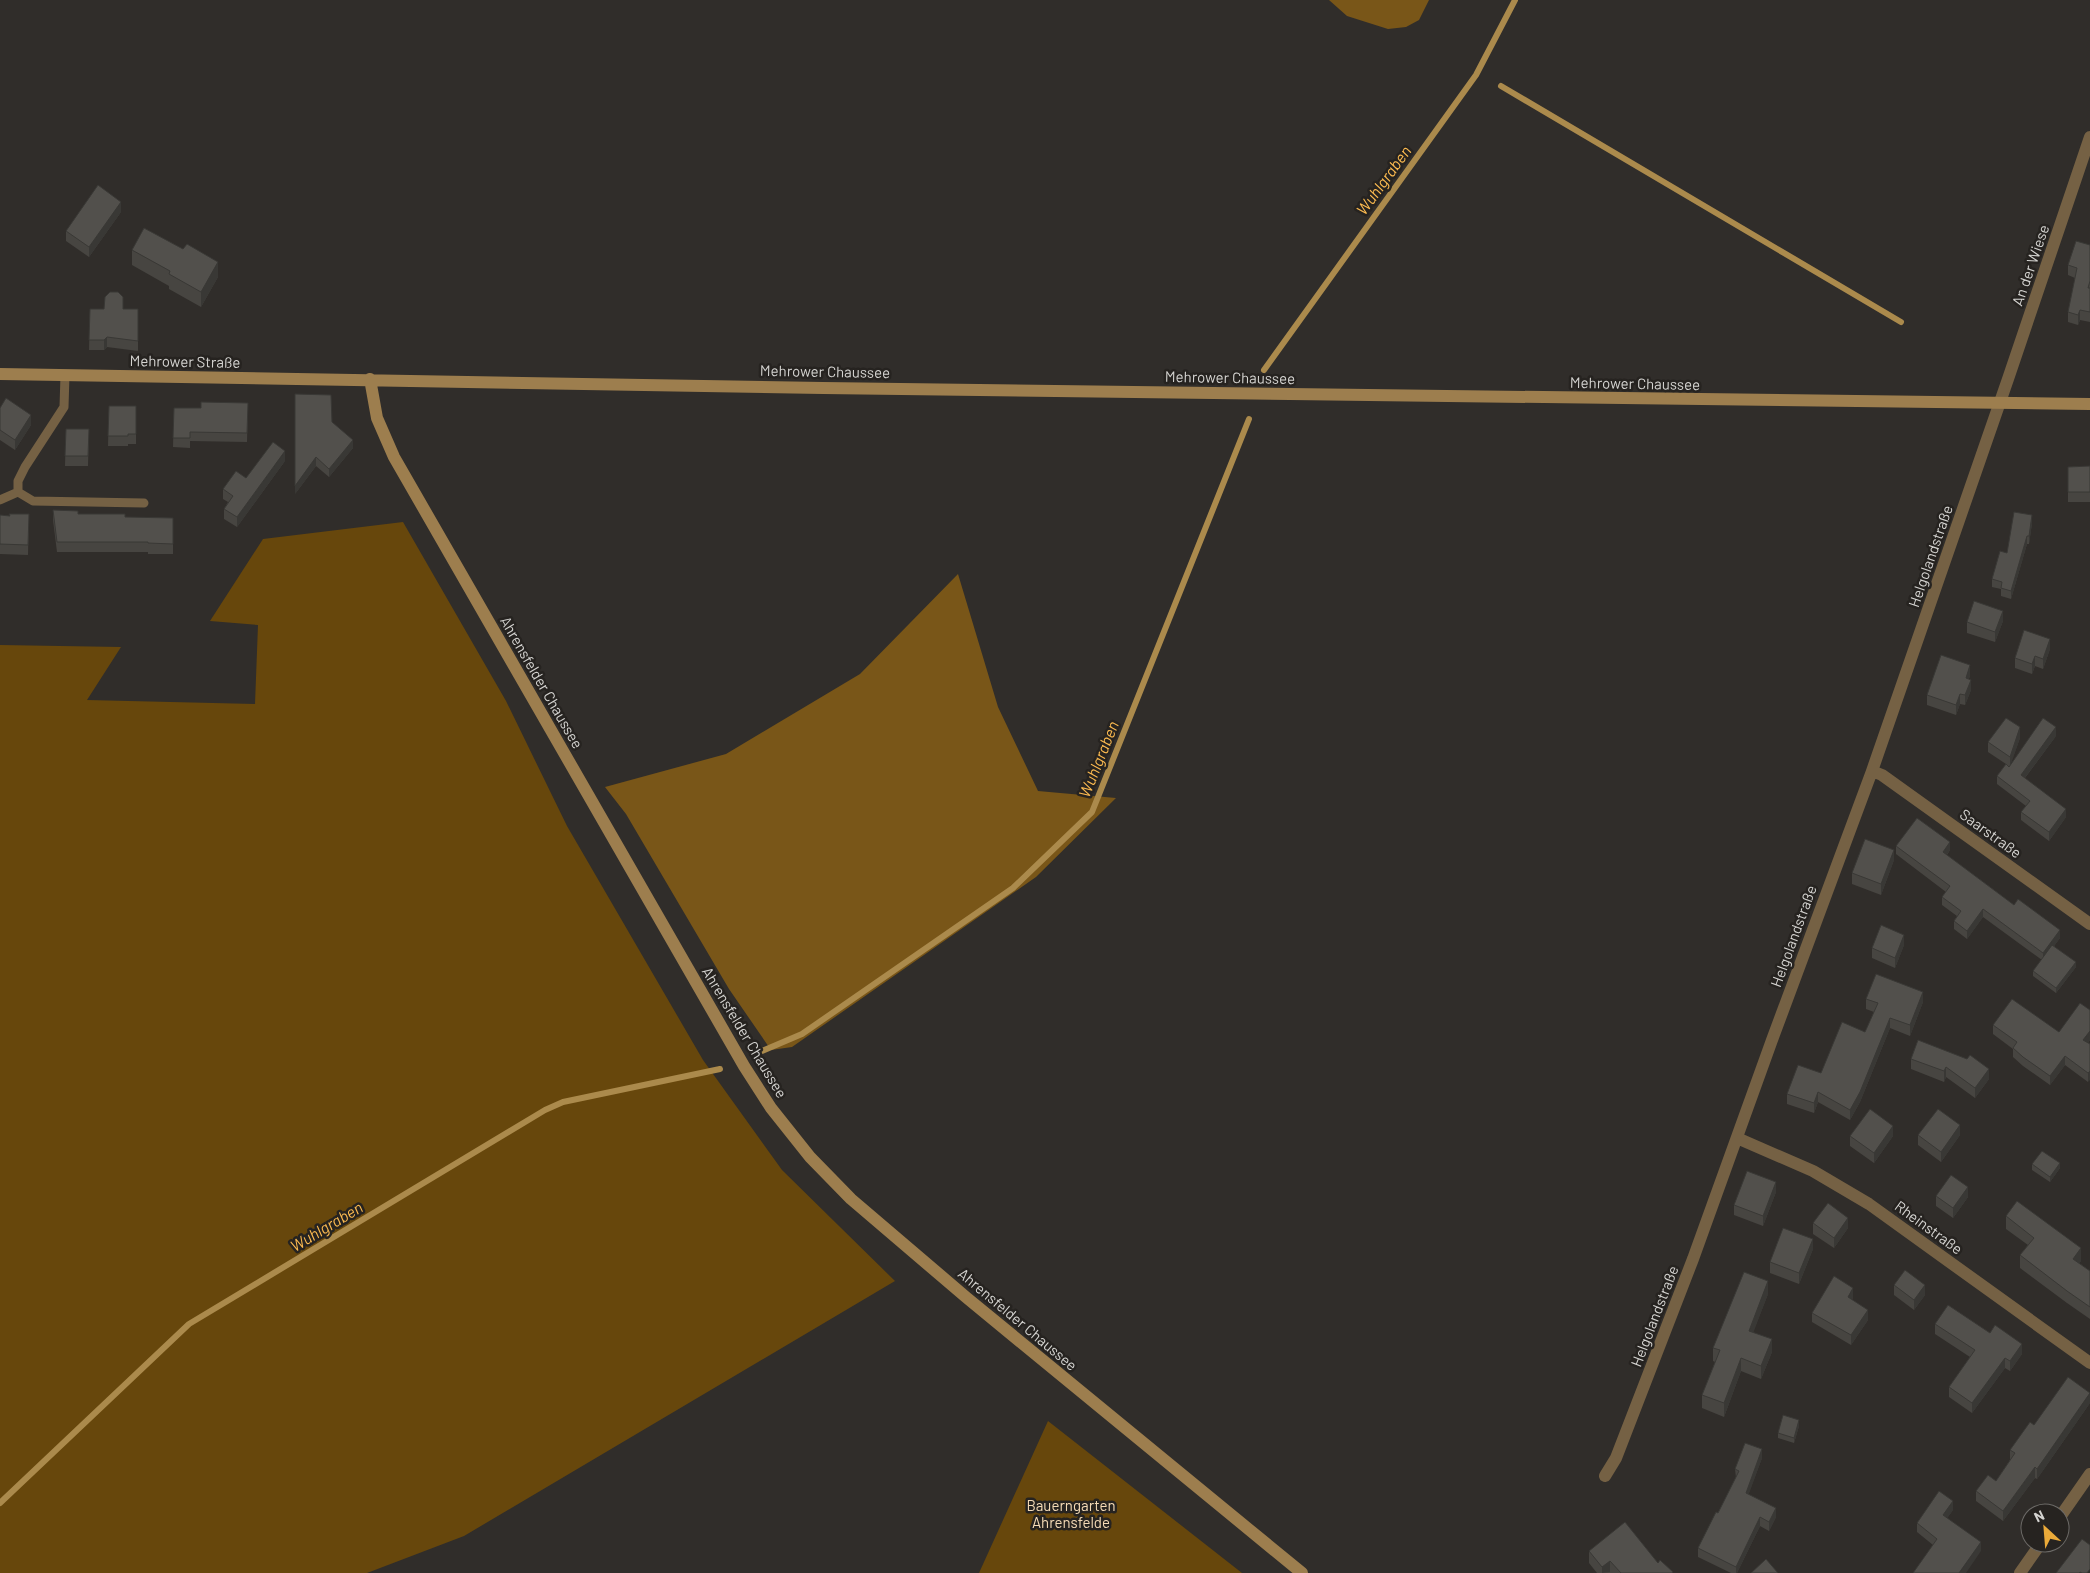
<svg xmlns="http://www.w3.org/2000/svg" width="2090" height="1573" font-family="Barlow,sans-serif">
	<rect width="100%" height="100%" fill="#302d2a"/>
	<path fill="#67470c" d="M 403,522 L 506,701 L 567,826 L 703,1060 L 782,1170 L 895,1281 L 464,1536 L 367,1573 L 0,1573 L 0,645 L 121,647 L 87,700 L 255,704 L 258,625 L 210,621 L 263,539 Z
		M 1048,1421 L 1242,1573 L 979,1573 Z"/>
	<path fill="#795618" d="M 1329,0 L 1429,0 L 1419,20 L 1406,27 L 1388,29 L 1347,16 Z
		M 958,574 L 998,707 L 1038,791 L 1116,798 L 1036,877 L 792,1047 L 771,1050 L 729,989 L 626,814 L 605,787 L 726,754 L 860,674 Z"/>
	<g fill="none" stroke-linecap="round" stroke-linejoin="round">
		<path stroke="#ab8a4c" stroke-width="6" d="M 1501,86 L 1901,322
			M 1264,370 L 1476,75 L 1515,0
			M 762,1051 L 802,1034 L 1013,888 L 1092,812 L 1249,419
			M 0,1503 L 189,1324 L 545,1110 L 563,1102 L 720,1069"/>
		<path stroke="#756144" stroke-width="9" d="M 65,375 L 64,407 L 25,467 L 18,481 L 18,492 L 33,501 L 144,503
			M 0,500 L 18,492"/>
		<path stroke="#756144" stroke-width="12" d="M 1872,771 L 1882,775 L 2090,924
			M 1737,1138 L 1813,1171 L 1869,1204 L 2090,1363
			M 1605,1476 L 1616,1458 L 1693,1259 L 1772,1040 L 1872,771 L 2008,379 L 2090,137
			M 2060,1517 L 2090,1474
			M 2020,1573 L 2041,1543"/>
		<path stroke="#9d7e4e" stroke-width="12" d="M 0,374 L 823,388 L 2090,404
			M 370,379 L 377,418 L 394,457 L 744,1066 L 771,1108 L 810,1157 L 851,1199 L 967,1298 L 1302,1573"/>
	</g>
	<path fill="#474541" d="M 121,212 L 89,257 L 66,241 L 66,231 Z
		M 2090,245 L 2090,322 L 2080,320 L 2078,325 L 2068,322 L 2068,312 L 2075,278 L 2068,275 L 2068,265 Z
		M 132,250 L 218,277 L 201,307 L 169,289 L 169,286 L 132,265 Z
		M 90,309 L 138,309 L 138,351 L 107,347 L 104,350 L 89,350 Z
		M 248,403 L 247,442 L 190,441 L 190,448 L 173,447 L 174,408 L 201,408 Z
		M 109,406 L 136,406 L 136,444 L 128,444 L 128,446 L 108,446 Z
		M 0,408 L 31,425 L 15,450 L 0,440 Z
		M 332,422 L 353,448 L 329,477 L 316,466 L 295,494 Z
		M 66,429 L 89,429 L 88,466 L 65,466 Z
		M 285,461 L 237,527 L 224,519 L 224,509 L 228,502 L 223,499 L 223,489 Z
		M 2090,466 L 2090,502 L 2068,502 L 2068,467 Z
		M 53,510 L 78,514 L 125,517 L 173,518 L 173,554 L 148,554 L 148,552 L 57,552 L 53,520 Z
		M 29,514 L 28,555 L 0,554 L 0,515 L 9,516 Z
		M 2032,523 L 2029,544 L 2027,544 L 2011,599 L 2001,596 L 2001,589 L 1992,587 L 1992,579 Z
		M 2003,621 L 1995,642 L 1967,633 L 1967,622 Z
		M 2050,649 L 2043,669 L 2035,666 L 2032,674 L 2015,668 L 2015,658 Z
		M 1970,675 L 1969,679 L 1971,690 L 1965,705 L 1960,704 L 1956,715 L 1927,705 L 1927,695 Z
		M 2056,736 L 2025,778 L 2066,817 L 2049,841 L 2021,820 L 2021,812 L 2026,806 L 1997,784 L 1997,776 L 2006,764 L 1988,752 L 1988,742 L 2020,738 L 2010,765 Z
		M 1896,846 L 1950,850 L 1947,855 L 2014,905 L 2060,938 L 2054,946 L 2076,967 L 2056,993 L 2033,976 L 2033,971 L 2042,960 L 1983,917 L 1967,939 L 1954,929 L 1954,921 L 1957,916 L 1942,905 L 1942,897 L 1946,892 L 1896,854 Z
		M 1894,860 L 1881,895 L 1852,884 L 1852,873 Z
		M 1904,945 L 1895,968 L 1872,958 L 1872,948 Z
		M 1866,999 L 1923,1002 L 1910,1036 L 1890,1028 L 1860,1102 L 1850,1120 L 1818,1102 L 1814,1113 L 1787,1104 L 1787,1094 L 1821,1073 L 1865,1032 L 1874,1012 L 1866,1009 Z
		M 1993,1025 L 2059,1032 L 2090,1040 L 2088,1043 L 2090,1044 L 2088,1082 L 2065,1065 L 2050,1085 L 2023,1066 L 2013,1057 L 2013,1049 L 1993,1034 Z
		M 1918,1040 L 1989,1079 L 1975,1098 L 1946,1077 L 1944,1082 L 1911,1069 L 1911,1059 Z
		M 1918,1135 L 1960,1135 L 1941,1162 L 1918,1145 Z
		M 1850,1136 L 1893,1136 L 1874,1163 L 1850,1146 Z
		M 2032,1164 L 2060,1168 L 2050,1182 L 2032,1170 Z
		M 1776,1192 L 1763,1226 L 1734,1215 L 1734,1205 Z
		M 1936,1196 L 1968,1197 L 1953,1218 L 1936,1206 Z
		M 2006,1216 L 2081,1261 L 2079,1263 L 2090,1271 L 2090,1319 L 2067,1303 L 2020,1268 L 2020,1255 L 2028,1245 L 2006,1229 Z
		M 1813,1223 L 1848,1228 L 1834,1248 L 1813,1234 Z
		M 1813,1249 L 1799,1284 L 1770,1273 L 1770,1262 Z
		M 1894,1285 L 1925,1295 L 1914,1310 L 1894,1295 Z
		M 1768,1294 L 1753,1332 L 1772,1352 L 1761,1379 L 1741,1371 L 1724,1417 L 1702,1408 L 1702,1395 L 1715,1362 L 1713,1361 L 1713,1348 Z
		M 1853,1297 L 1852,1300 L 1868,1320 L 1851,1345 L 1812,1322 L 1812,1313 Z
		M 1935,1324 L 1990,1333 L 2022,1354 L 2010,1371 L 2005,1368 L 1972,1413 L 1949,1397 L 1949,1387 L 1970,1357 L 1935,1334 Z
		M 2090,1403 L 2037,1479 L 2035,1478 L 2003,1521 L 1976,1501 L 1976,1491 L 1996,1481 L 2010,1460 L 2010,1450 L 2034,1425 Z
		M 1799,1426 L 1794,1443 L 1778,1438 L 1778,1433 Z
		M 1762,1458 L 1748,1495 L 1776,1517 L 1769,1531 L 1760,1526 L 1737,1573 L 1731,1573 L 1698,1557 L 1698,1548 L 1718,1513 L 1736,1478 L 1735,1469 Z
		M 1953,1510 L 1947,1518 L 1981,1551 L 1933,1545 L 1917,1532 L 1917,1523 Z
		M 1589,1551 L 1658,1563 L 1673,1573 L 1597,1573 L 1589,1563 Z"/>
	<path fill="#393835" d="M 121,202 L 121,212 L 89,257 L 89,247 Z
		M 218,262 L 218,277 L 201,307 L 201,292 Z
		M 2080,310 L 2080,320 L 2078,325 L 2078,315 Z
		M 107,337 L 107,347 L 104,350 L 104,340 Z
		M 31,415 L 31,425 L 15,450 L 15,440 Z
		M 353,440 L 353,448 L 329,477 L 329,469 Z
		M 285,451 L 285,461 L 237,527 L 237,517 Z
		M 316,457 L 316,466 L 295,494 L 295,486 Z
		M 2032,515 L 2032,523 L 2029,544 L 2029,536 Z
		M 2027,536 L 2027,544 L 2011,599 L 2011,591 Z
		M 2003,611 L 2003,621 L 1995,642 L 1995,632 Z
		M 2050,639 L 2050,649 L 2043,669 L 2043,659 Z
		M 2035,656 L 2035,666 L 2032,674 L 2032,664 Z
		M 1970,665 L 1970,675 L 1966,688 L 1966,678 Z
		M 1971,680 L 1971,690 L 1965,705 L 1965,695 Z
		M 1960,694 L 1960,704 L 1956,715 L 1956,705 Z
		M 2020,727 L 2020,738 L 2010,767 L 2010,757 Z
		M 2056,727 L 2056,736 L 2021,783 L 2021,775 Z
		M 2066,809 L 2066,817 L 2049,841 L 2049,832 Z
		M 1950,842 L 1950,850 L 1943,860 L 1943,852 Z
		M 1894,850 L 1894,860 L 1881,895 L 1881,884 Z
		M 1983,909 L 1983,917 L 1967,939 L 1967,931 Z
		M 2060,930 L 2060,938 L 2043,961 L 2043,953 Z
		M 1904,935 L 1904,945 L 1895,968 L 1895,958 Z
		M 2076,962 L 2076,967 L 2056,993 L 2056,988 Z
		M 1923,992 L 1923,1002 L 1910,1036 L 1910,1025 Z
		M 1890,1018 L 1890,1028 L 1860,1102 L 1850,1120 L 1850,1110 Z
		M 2090,1031 L 2090,1040 L 2083,1049 L 2083,1040 Z
		M 2065,1056 L 2065,1065 L 2050,1085 L 2050,1076 Z
		M 1946,1067 L 1946,1077 L 1944,1082 L 1944,1071 Z
		M 1989,1069 L 1989,1079 L 1975,1098 L 1975,1088 Z
		M 2090,1071 L 2090,1080 L 2088,1082 L 2088,1073 Z
		M 1818,1092 L 1818,1102 L 1814,1113 L 1814,1103 Z
		M 1960,1125 L 1960,1135 L 1941,1162 L 1941,1152 Z
		M 1893,1126 L 1893,1136 L 1874,1163 L 1874,1153 Z
		M 2060,1163 L 2060,1168 L 2050,1182 L 2050,1177 Z
		M 1776,1182 L 1776,1192 L 1763,1226 L 1763,1216 Z
		M 1968,1187 L 1968,1197 L 1953,1218 L 1953,1208 Z
		M 1848,1218 L 1848,1228 L 1834,1248 L 1834,1238 Z
		M 1813,1239 L 1813,1249 L 1799,1284 L 1799,1273 Z
		M 2081,1248 L 2081,1261 L 2073,1272 L 2073,1259 Z
		M 1768,1281 L 1768,1294 L 1749,1344 L 1749,1331 Z
		M 1925,1285 L 1925,1295 L 1914,1310 L 1914,1300 Z
		M 1853,1288 L 1853,1297 L 1848,1306 L 1848,1297 Z
		M 1868,1310 L 1868,1320 L 1851,1345 L 1851,1335 Z
		M 1772,1339 L 1772,1352 L 1761,1379 L 1761,1366 Z
		M 2022,1344 L 2022,1354 L 2010,1371 L 2010,1361 Z
		M 1741,1358 L 1741,1371 L 1724,1417 L 1724,1403 Z
		M 2005,1358 L 2005,1368 L 1972,1413 L 1972,1403 Z
		M 2090,1393 L 2090,1403 L 2037,1479 L 2037,1469 Z
		M 1799,1420 L 1799,1426 L 1794,1443 L 1794,1438 Z
		M 1762,1449 L 1762,1458 L 1746,1502 L 1746,1493 Z
		M 2035,1467 L 2035,1478 L 2003,1521 L 2003,1511 Z
		M 1953,1501 L 1953,1510 L 1943,1524 L 1943,1515 Z
		M 1776,1508 L 1776,1517 L 1769,1531 L 1769,1522 Z
		M 1760,1517 L 1760,1526 L 1737,1573 L 1736,1573 L 1736,1567 Z
		M 1981,1542 L 1981,1551 L 1966,1573 L 1959,1573 Z
		M 1610,1561 L 1610,1572 L 1602,1573 L 1602,1567 Z"/>
	<path fill="#52504c" stroke="#393835" d="M 98,185 L 121,202 L 89,247 L 66,231 Z
		M 144,228 L 183,249 L 187,244 L 218,262 L 201,292 L 169,274 L 170,271 L 132,250 Z
		M 2076,241 L 2090,245 L 2090,281 L 2088,288 L 2090,288 L 2090,312 L 2080,310 L 2078,315 L 2068,312 L 2077,268 L 2068,265 Z
		M 110,292 L 118,292 L 123,297 L 123,309 L 138,309 L 138,341 L 107,337 L 104,340 L 89,340 L 90,309 L 104,309 L 105,297 Z
		M 295,394 L 331,395 L 332,422 L 353,440 L 329,469 L 316,457 L 295,486 Z
		M 6,398 L 31,415 L 15,440 L 0,430 L 0,408 Z
		M 201,402 L 248,403 L 247,433 L 190,432 L 190,438 L 173,438 L 174,408 L 201,408 Z
		M 109,406 L 136,406 L 136,434 L 128,434 L 128,436 L 108,436 Z
		M 66,429 L 89,429 L 88,456 L 65,456 Z
		M 273,442 L 285,451 L 237,517 L 224,509 L 233,496 L 223,489 L 236,471 L 246,478 Z
		M 2090,466 L 2090,492 L 2068,492 L 2068,467 Z
		M 53,510 L 78,511 L 78,514 L 125,514 L 125,517 L 173,518 L 173,544 L 148,543 L 148,542 L 57,542 Z
		M 2014,512 L 2032,515 L 2029,536 L 2027,536 L 2011,591 L 2001,588 L 2002,582 L 1992,579 L 2000,551 L 2007,553 Z
		M 9,514 L 29,514 L 28,545 L 0,544 L 0,515 L 10,516 Z
		M 1974,601 L 2003,611 L 1995,632 L 1967,622 Z
		M 2024,630 L 2050,639 L 2043,659 L 2035,656 L 2032,664 L 2015,658 Z
		M 1941,655 L 1970,665 L 1966,678 L 1971,680 L 1965,695 L 1960,694 L 1956,705 L 1927,695 Z
		M 2006,718 L 2020,727 L 2010,757 L 1988,742 Z
		M 2043,718 L 2056,727 L 2021,775 L 2066,809 L 2049,832 L 2021,812 L 2030,801 L 1997,776 L 2006,764 L 2009,767 Z
		M 1917,818 L 1950,842 L 1943,852 L 2014,905 L 2018,899 L 2060,930 L 2043,953 L 1983,909 L 1967,931 L 1954,921 L 1961,911 L 1942,897 L 1950,886 L 1896,846 Z
		M 1865,839 L 1894,850 L 1881,884 L 1852,873 Z
		M 1881,925 L 1904,935 L 1895,958 L 1872,948 Z
		M 2052,945 L 2076,962 L 2056,988 L 2033,971 Z
		M 1876,974 L 1923,992 L 1910,1025 L 1890,1018 L 1860,1092 L 1850,1110 L 1818,1092 L 1814,1103 L 1787,1094 L 1798,1065 L 1821,1073 L 1842,1022 L 1865,1032 L 1878,1003 L 1866,999 Z
		M 2012,999 L 2059,1032 L 2080,1003 L 2090,1010 L 2090,1031 L 2083,1040 L 2090,1044 L 2090,1071 L 2088,1073 L 2065,1056 L 2050,1076 L 2023,1057 L 2013,1048 L 2017,1042 L 1993,1025 Z
		M 1918,1040 L 1967,1059 L 1970,1055 L 1989,1069 L 1975,1088 L 1946,1067 L 1944,1071 L 1911,1059 Z
		M 1870,1109 L 1893,1126 L 1874,1153 L 1850,1136 Z
		M 1938,1109 L 1960,1125 L 1941,1152 L 1918,1135 Z
		M 2042,1151 L 2060,1163 L 2050,1177 L 2032,1164 Z
		M 1747,1171 L 1776,1182 L 1763,1216 L 1734,1205 Z
		M 1951,1175 L 1968,1187 L 1953,1208 L 1936,1196 Z
		M 2017,1201 L 2081,1248 L 2073,1259 L 2090,1271 L 2090,1307 L 2067,1291 L 2020,1255 L 2034,1238 L 2006,1216 Z
		M 1828,1203 L 1848,1218 L 1834,1238 L 1813,1223 Z
		M 1783,1228 L 1813,1239 L 1799,1273 L 1770,1262 Z
		M 1905,1270 L 1925,1285 L 1914,1300 L 1894,1285 Z
		M 1744,1272 L 1768,1281 L 1749,1331 L 1772,1339 L 1761,1366 L 1741,1358 L 1724,1403 L 1702,1395 L 1720,1350 L 1713,1348 Z
		M 1834,1276 L 1853,1288 L 1848,1297 L 1868,1310 L 1851,1335 L 1812,1313 Z
		M 1948,1305 L 1990,1333 L 1995,1325 L 2022,1344 L 2010,1361 L 2005,1358 L 1972,1403 L 1949,1387 L 1975,1350 L 1935,1324 Z
		M 2068,1377 L 2090,1393 L 2037,1469 L 2035,1467 L 2003,1511 L 1976,1491 L 1988,1475 L 1996,1481 L 2015,1453 L 2010,1450 L 2030,1422 L 2034,1425 Z
		M 1783,1415 L 1799,1420 L 1794,1438 L 1778,1433 Z
		M 1745,1443 L 1762,1449 L 1746,1493 L 1776,1508 L 1769,1522 L 1760,1517 L 1736,1567 L 1698,1548 L 1716,1512 L 1718,1513 L 1739,1471 L 1735,1469 Z
		M 1939,1491 L 1953,1501 L 1943,1515 L 1981,1542 L 1959,1573 L 1913,1573 L 1937,1539 L 1917,1523 Z
		M 1625,1522 L 1658,1563 L 1660,1560 L 1673,1572 L 1672,1573 L 1621,1573 L 1610,1561 L 1602,1567 L 1589,1551 Z
		M 2082,1539 L 2090,1545 L 2090,1569 L 2087,1573 L 2082,1573 L 2080,1572 L 2079,1573 L 2056,1573 Z
		M 1766,1559 L 1778,1573 L 1751,1573 Z"/>
	<g text-anchor="middle" dominant-baseline="central" stroke-width="5" stroke-linejoin="round" paint-order="stroke">
		<g font-size="15" fill="#d5d4d1" stroke="#262320">
			<text transform="translate(2030 265) rotate(-71)">An der Wiese</text>
			<text transform="translate(185 361) rotate(1)">Mehrower Straße</text>
			<text transform="translate(825 371) rotate(1)">Mehrower Chaussee</text>
			<text transform="translate(1230 377) rotate(1)">Mehrower Chaussee</text>
			<text transform="translate(1635 383) rotate(1)">Mehrower Chaussee</text>
			<text transform="translate(1930 556) rotate(-71)">Helgolandstraße</text>
			<text transform="translate(542 682) rotate(60)">Ahrensfelder Chaussee</text>
			<text transform="translate(1991 833) rotate(36)">Saarstraße</text>
			<text transform="translate(1793 936) rotate(-70)">Helgolandstraße</text>
			<text transform="translate(745 1032) rotate(59)">Ahrensfelder Chaussee</text>
			<text transform="translate(1929 1227) rotate(36)">Rheinstraße</text>
			<text transform="translate(1654 1316) rotate(-69)">Helgolandstraße</text>
			<text transform="translate(1018 1319) rotate(40)">Ahrensfelder Chaussee</text>
		</g>
		<g font-size="15" fill="#f5dbb6" stroke="#262320">
			<text x="1071" y="1505">Bauerngarten<tspan x="1071" dy="17">Ahrensfelde</tspan></text>
		</g>
		<g font-size="16" font-style="italic" fill="#fbba50" stroke="#262320">
			<text transform="translate(1383 180) rotate(-54)">Wuhlgraben</text>
			<text transform="translate(1098 759) rotate(-68)">Wuhlgraben</text>
			<text transform="translate(326 1226) rotate(-31)">Wuhlgraben</text>
		</g>
	</g>
	<g transform="translate(2045 1528) rotate(334)"><circle r="24" fill="#262320" stroke="#6c6a67"/>
	<path d="M0-4L9 19L0 12L-9 19Z" fill="#ebaa39"/>
	<text y="-8" font-size="14" font-weight="bold" text-anchor="middle" fill="#d5d4d1">N</text>
	</g>
</svg>
